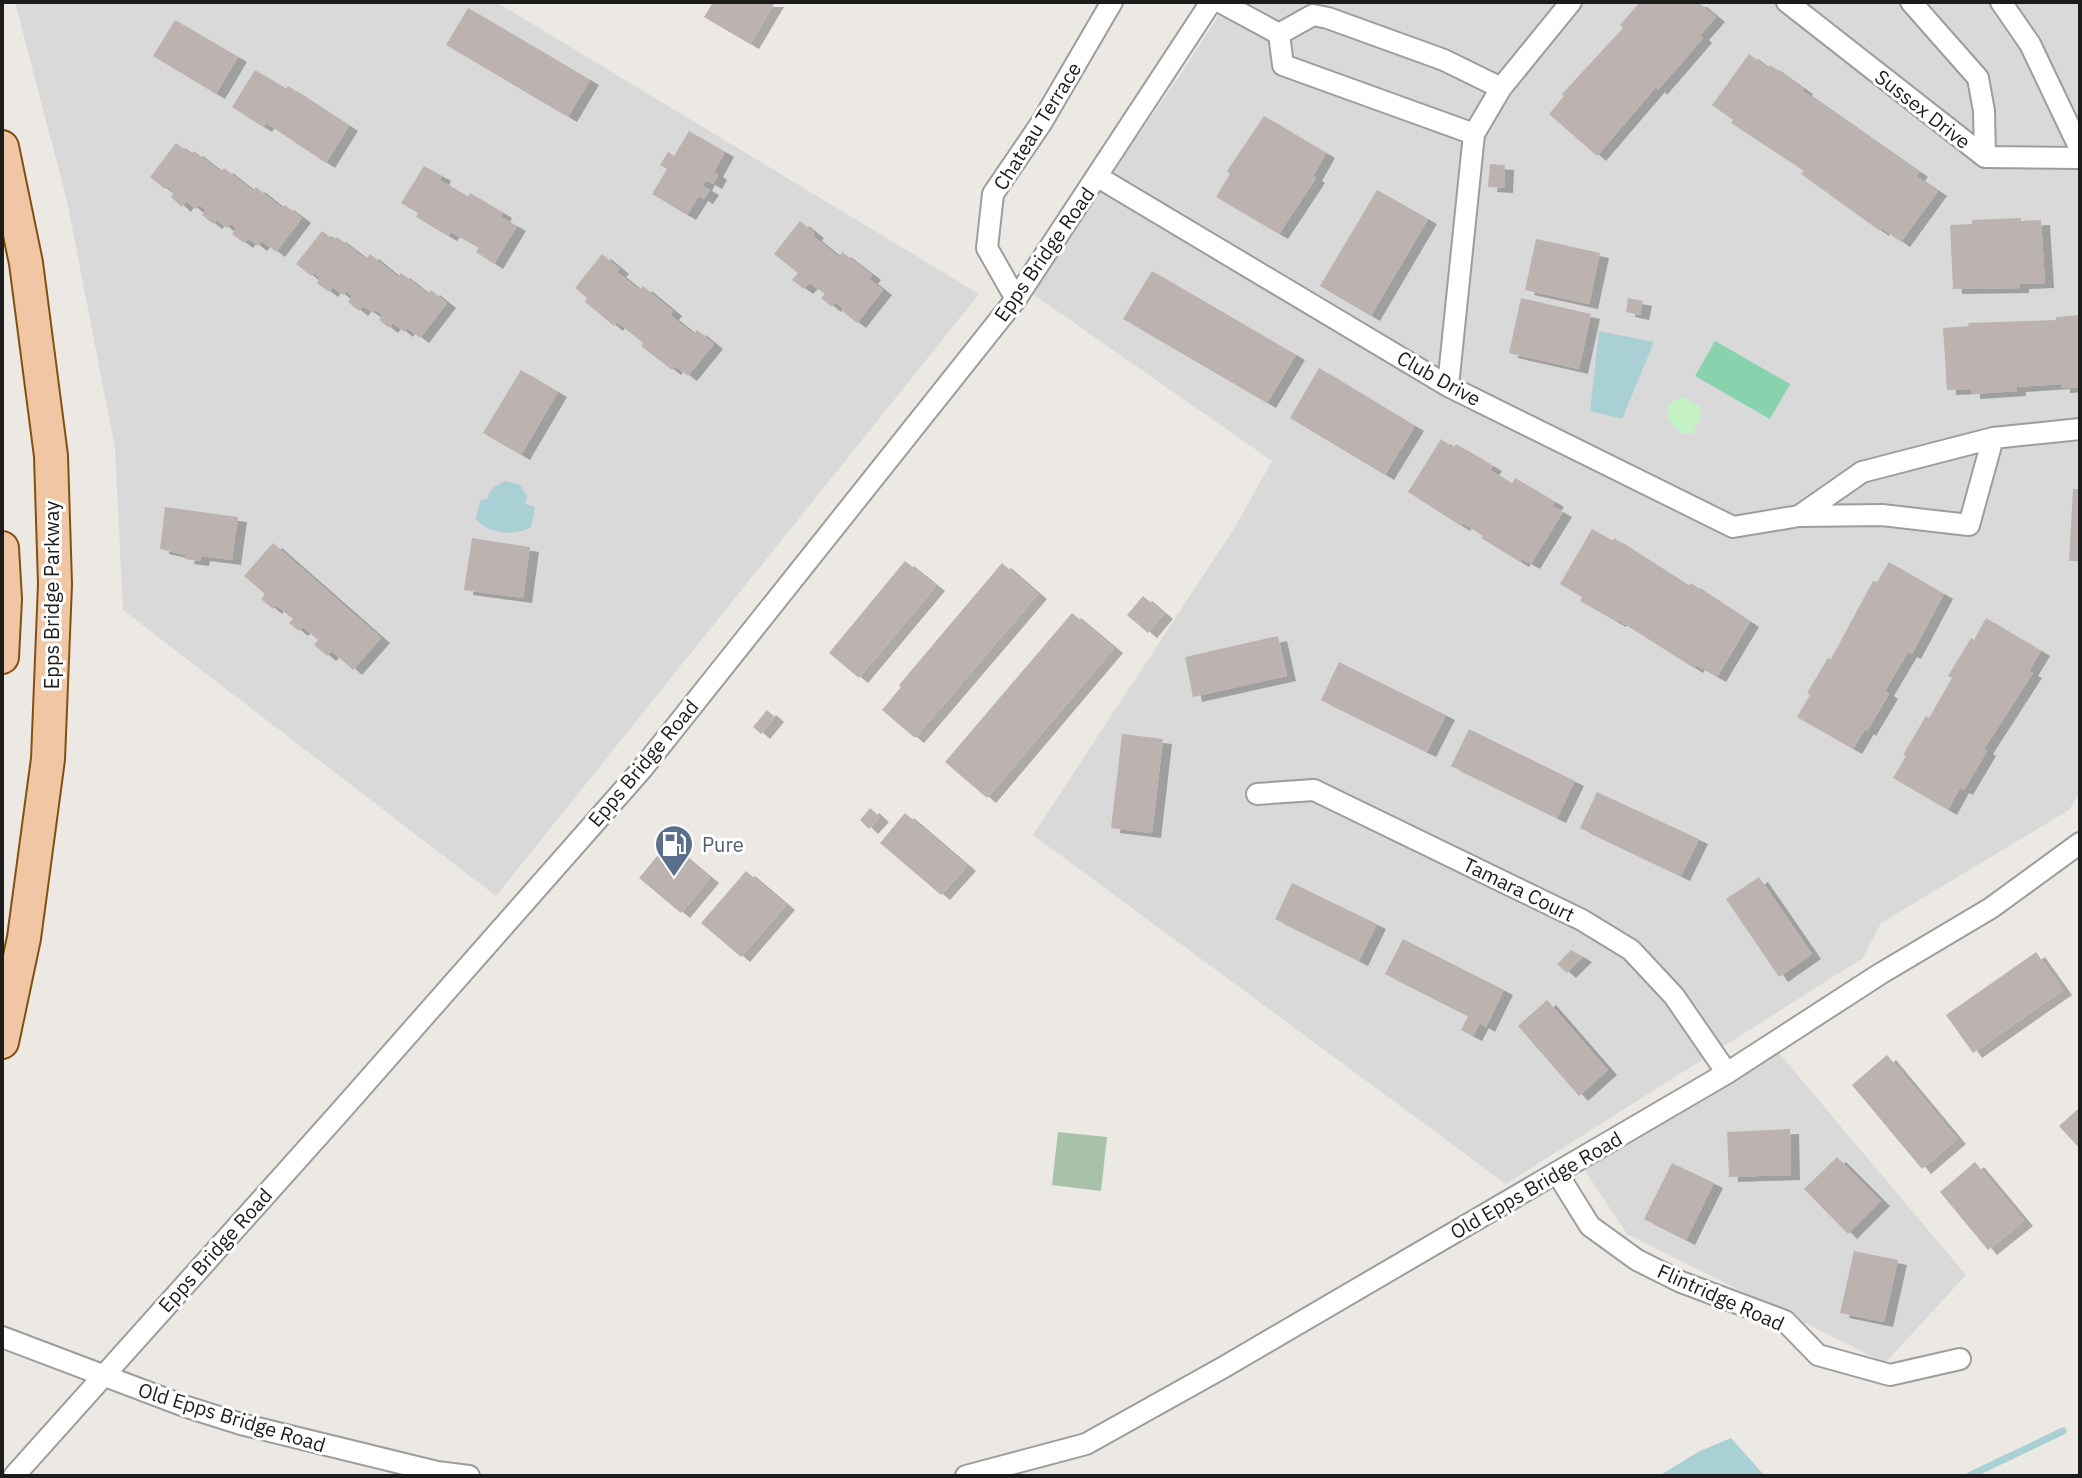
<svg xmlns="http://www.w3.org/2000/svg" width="2082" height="1478" font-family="'IBM Plex Sans',sans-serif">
	<defs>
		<filter id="shadow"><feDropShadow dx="9" dy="5" stdDeviation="0" flood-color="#0004"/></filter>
	</defs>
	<rect width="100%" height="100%" fill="#ece8e3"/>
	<path fill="#dad9d9" d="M 15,2 L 496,2 L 979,294 L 496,896 L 123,610 L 115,448 L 67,201 Z
		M 1227,2 L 2080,2 L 2080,792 L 2069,810 L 1881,923 L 1863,958 L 1506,1184 L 1033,835 L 1235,527 L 1272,461 L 1030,292 L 1180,75 Z
		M 1779,1053 L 1966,1275 L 1885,1363 L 1627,1234 L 1584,1169 Z"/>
	<path fill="#a7c2a8" d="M 1058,1132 L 1107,1137 L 1101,1191 L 1052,1185 Z"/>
	<path fill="#c5f2c4" d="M 1683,397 L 1699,406 L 1702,415 L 1692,434 L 1681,433 C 1671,423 1662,415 1671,402 Z"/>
	<path fill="#89d2ae" d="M 1715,341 L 1790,384 L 1770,419 L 1695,376 Z"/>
	<path fill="#a8d0d5" d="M 1599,331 L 1654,342 L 1622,419 L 1590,411 Z
		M 506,481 L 520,485 L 527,496 L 525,504 L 535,507 L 531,527 C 516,536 489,535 476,519 L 480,501 L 488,498 C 489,488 498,484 506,481 Z
		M 1731,1438 L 1765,1476 L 1659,1476 L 1698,1452 Z"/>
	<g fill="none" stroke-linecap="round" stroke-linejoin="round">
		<path stroke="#a8d0d5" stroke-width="7" d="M 1969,1476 L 2063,1431"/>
	</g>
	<path fill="#bcb3b0" filter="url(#shadow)" d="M 713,2 L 775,2 L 750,44 L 704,17 Z
		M 1640,2 L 1698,2 L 1716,17 L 1700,35 L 1703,38 L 1658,90 L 1656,87 L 1597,156 L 1549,114 L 1564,96 L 1562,94 L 1623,28 L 1620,25 Z
		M 468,8 L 590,80 L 568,117 L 446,45 Z
		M 175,20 L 238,57 L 216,94 L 153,56 Z
		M 1749,54 L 1768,68 L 1770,65 L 1804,89 L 1803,91 L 1919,172 L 1916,176 L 1938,191 L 1901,242 L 1881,228 L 1880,231 L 1801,174 L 1804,171 L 1731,123 L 1733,120 L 1712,105 Z
		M 255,70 L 286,89 L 288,86 L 349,126 L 326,163 L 266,123 L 263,127 L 232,107 Z
		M 1264,116 L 1326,153 L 1313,176 L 1316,178 L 1279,234 L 1216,197 L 1230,174 L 1227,171 Z
		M 689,131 L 725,152 L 714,172 L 718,175 L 713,184 L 706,180 L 703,186 L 710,190 L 704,199 L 699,196 L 687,215 L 652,194 L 667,169 L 660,165 L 668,152 L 674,156 Z
		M 176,143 L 191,154 L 194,151 L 221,172 L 224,168 L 253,191 L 256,187 L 282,208 L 285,205 L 302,218 L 276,252 L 262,241 L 258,246 L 248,238 L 244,243 L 232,234 L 236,228 L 231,224 L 227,228 L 217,220 L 213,224 L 202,215 L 206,210 L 199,205 L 196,209 L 186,201 L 182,207 L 171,197 L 174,192 L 167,186 L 165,189 L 150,177 Z
		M 1490,164 L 1505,165 L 1504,188 L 1488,187 Z
		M 424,166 L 442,176 L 440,180 L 468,197 L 470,193 L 503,213 L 501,217 L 517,226 L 494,264 L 476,252 L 479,248 L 451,232 L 448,236 L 416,217 L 418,213 L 401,203 Z
		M 1377,190 L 1428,219 L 1371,316 L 1320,286 Z
		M 2021,218 L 2021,221 L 2041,220 L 2045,283 L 2020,284 L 2020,288 L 1953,289 L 1950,225 L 1972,224 L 1972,220 Z
		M 800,221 L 815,233 L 813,236 L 839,257 L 842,252 L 872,275 L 869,279 L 883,290 L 857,323 L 842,311 L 843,308 L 835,302 L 832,307 L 821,298 L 825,294 L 810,283 L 804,289 L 792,280 L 798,273 L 774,254 Z
		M 322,231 L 334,240 L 337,237 L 366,259 L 370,254 L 398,277 L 401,273 L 428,294 L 431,290 L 447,303 L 420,338 L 407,328 L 404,332 L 393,323 L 389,328 L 379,320 L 382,315 L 376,310 L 373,313 L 363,306 L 359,311 L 348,302 L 352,296 L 346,291 L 343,295 L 333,287 L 329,292 L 317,283 L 320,278 L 314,273 L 311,276 L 296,264 Z
		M 1536,239 L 1600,253 L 1589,304 L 1525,290 Z
		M 602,254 L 620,269 L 617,272 L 640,290 L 643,286 L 673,311 L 670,315 L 694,334 L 697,330 L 714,344 L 688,376 L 675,366 L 672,370 L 641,346 L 643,343 L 617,322 L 614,326 L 585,302 L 587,298 L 575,288 Z
		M 1152,271 L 1296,355 L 1267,403 L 1123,319 Z
		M 1521,298 L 1591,314 L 1579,369 L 1509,353 Z
		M 1628,298 L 1643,301 L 1640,315 L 1626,312 Z
		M 2080,315 L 2080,387 L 2061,388 L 2061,384 L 2017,387 L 2017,391 L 1971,394 L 1971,389 L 1947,390 L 1943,328 L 1969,326 L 1968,323 L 2056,320 L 2056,317 Z
		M 1319,368 L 1415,426 L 1385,475 L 1290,418 Z
		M 521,370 L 558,392 L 521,455 L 483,433 Z
		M 1441,439 L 1454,448 L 1456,444 L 1493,466 L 1490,470 L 1512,484 L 1515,478 L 1555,502 L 1552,506 L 1563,512 L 1531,564 L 1522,559 L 1520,562 L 1481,538 L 1483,536 L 1463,523 L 1461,526 L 1408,492 Z
		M 2073,489 L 2080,489 L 2080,561 L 2069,561 Z
		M 165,507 L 238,517 L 232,560 L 201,556 L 200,561 L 185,559 L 186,555 L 160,549 Z
		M 1592,529 L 1613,541 L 1614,538 L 1689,586 L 1691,583 L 1750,622 L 1717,677 L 1696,665 L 1694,668 L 1618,620 L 1617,622 L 1580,601 L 1582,597 L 1560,584 Z
		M 472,538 L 530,547 L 523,598 L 464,590 Z
		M 273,543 L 381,638 L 353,670 L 332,651 L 327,656 L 314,645 L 318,640 L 303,627 L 299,631 L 289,623 L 293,619 L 276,605 L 273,609 L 261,599 L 265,594 L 244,576 Z
		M 905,561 L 936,586 L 859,678 L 829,653 Z
		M 1889,562 L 1944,594 L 1912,654 L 1908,652 L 1885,691 L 1889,694 L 1867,731 L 1865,729 L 1853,749 L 1797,717 L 1810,695 L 1807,693 L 1828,658 L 1831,659 L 1873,581 L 1877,582 Z
		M 1002,563 L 1038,594 L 915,738 L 882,710 L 901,687 L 899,685 Z
		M 1143,596 L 1164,614 L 1148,633 L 1127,615 Z
		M 1072,613 L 1114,648 L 987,798 L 945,762 Z
		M 1986,618 L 2041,651 L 2029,671 L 2033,673 L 1984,749 L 1987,751 L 1964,790 L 1960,788 L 1948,810 L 1893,778 L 1906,756 L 1903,755 L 1926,716 L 1929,718 L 1952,678 L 1948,676 L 1971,638 L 1974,640 Z
		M 1278,636 L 1287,676 L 1193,697 L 1185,657 Z
		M 1339,662 L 1446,715 L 1427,752 L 1321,700 Z
		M 767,710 L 775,717 L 761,734 L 753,727 Z
		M 1469,729 L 1575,781 L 1557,818 L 1451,766 Z
		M 1122,734 L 1163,739 L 1152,833 L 1111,828 Z
		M 1597,792 L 1699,839 L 1681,876 L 1580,828 Z
		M 870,808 L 880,817 L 869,829 L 860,820 Z
		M 905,813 L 967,866 L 941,895 L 880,843 Z
		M 668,843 L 710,878 L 681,913 L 639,878 Z
		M 746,871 L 786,905 L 741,957 L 701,923 Z
		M 1759,877 L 1812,954 L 1779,977 L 1726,899 Z
		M 1292,883 L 1377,924 L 1359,961 L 1275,919 Z
		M 1403,939 L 1504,990 L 1486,1027 L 1480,1023 L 1473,1036 L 1461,1030 L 1468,1016 L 1385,974 Z
		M 1571,950 L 1583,957 L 1567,973 L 1557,964 Z
		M 2036,952 L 2063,990 L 1973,1053 L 1946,1015 Z
		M 1547,1000 L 1608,1070 L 1579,1096 L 1518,1026 Z
		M 1887,1055 L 1957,1139 L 1922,1169 L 1852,1085 Z
		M 2080,1107 L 2080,1149 L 2059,1126 Z
		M 1790,1129 L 1791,1175 L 1729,1177 L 1727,1132 Z
		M 1837,1157 L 1881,1201 L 1848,1234 L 1804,1189 Z
		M 1975,1162 L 2024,1221 L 1988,1250 L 1940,1192 Z
		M 1672,1163 L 1714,1183 L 1686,1240 L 1644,1219 Z
		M 1854,1251 L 1898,1260 L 1884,1322 L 1840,1313 Z"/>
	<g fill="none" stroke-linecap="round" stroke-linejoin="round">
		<g stroke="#9d9d9d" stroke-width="24">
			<path id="street" d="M 1220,2 L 1279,34
				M 1787,2 L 1985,157 L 2080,158
				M 1911,2 L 1978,78 L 1984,111 L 1985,157
				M 2001,2 L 2030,44 L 2080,149
				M 1474,134 L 1283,65 L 1279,34 L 1313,15 L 1328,18 L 1444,60 L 1501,88
				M 1098,177 L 1448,386 L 1733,527 L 1799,516 L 1882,515 L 1969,525 L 1993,438
				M 1016,299 L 987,248 L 993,194 L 1042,122 L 1112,2
				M 1448,386 L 1474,134 L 1501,88 L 1571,2
				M 1799,516 L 1862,472 L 1993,438 L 2080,429
				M 1257,794 L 1314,790 L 1582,920 L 1631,950 L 1674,996 L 1727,1073
				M 1557,1173 L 1590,1226 L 1637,1260 L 1681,1282 L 1785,1321 L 1818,1355 L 1890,1375 L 1960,1359
				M 2,1337 L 187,1407 L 241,1424 L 437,1472 L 469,1476
				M 14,1476 L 339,1113 L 642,769 L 1016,299 L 1211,2
				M 966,1476 L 1086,1444 L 1224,1367 L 1727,1073 L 1880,974 L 1991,908 L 2080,843"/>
		</g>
		<g stroke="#835011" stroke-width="36">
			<path id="primary" d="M 2,147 L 26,263 L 51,456 L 55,584 L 48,759 L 24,938 L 2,1042
				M 2,548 L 5,599 L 2,657"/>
		</g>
		<use href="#street" stroke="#fff" stroke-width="20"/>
		<use href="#primary" stroke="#f0c6a4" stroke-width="32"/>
	</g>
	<defs>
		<g id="fuel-pin" transform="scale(2)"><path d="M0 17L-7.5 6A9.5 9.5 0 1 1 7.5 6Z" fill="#5c6f8a" stroke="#fff"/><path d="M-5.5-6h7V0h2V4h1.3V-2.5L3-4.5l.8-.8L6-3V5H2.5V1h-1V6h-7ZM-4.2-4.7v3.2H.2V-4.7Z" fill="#fff"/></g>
	</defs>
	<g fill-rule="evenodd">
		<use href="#fuel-pin" x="674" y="844"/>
	</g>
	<g text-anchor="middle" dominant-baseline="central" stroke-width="6" stroke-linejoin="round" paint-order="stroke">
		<g font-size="20" fill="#1c1c1c" stroke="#fff">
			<text transform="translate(1923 109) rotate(38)">Sussex Drive</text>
			<text transform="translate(1037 126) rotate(-58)">Chateau Terrace</text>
			<text transform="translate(1044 254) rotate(-55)">Epps Bridge Road</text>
			<text transform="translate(1439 378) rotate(29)">Club Drive</text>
			<text transform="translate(51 595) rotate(-90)">Epps Bridge Parkway</text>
			<text transform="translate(643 763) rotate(-50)">Epps Bridge Road</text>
			<text transform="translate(1519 889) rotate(26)">Tamara Court</text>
			<text transform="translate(1536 1185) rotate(-30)">Old Epps Bridge Road</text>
			<text transform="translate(215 1250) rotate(-48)">Epps Bridge Road</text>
			<text transform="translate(1721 1297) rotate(24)">Flintridge Road</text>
			<text transform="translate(232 1417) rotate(17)">Old Epps Bridge Road</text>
		</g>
		<g font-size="20" fill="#4e5e75" stroke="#fff" text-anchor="start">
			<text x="702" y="844">Pure</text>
		</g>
	</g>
	<rect width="2082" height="1478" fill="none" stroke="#1c1c1c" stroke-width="8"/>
</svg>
